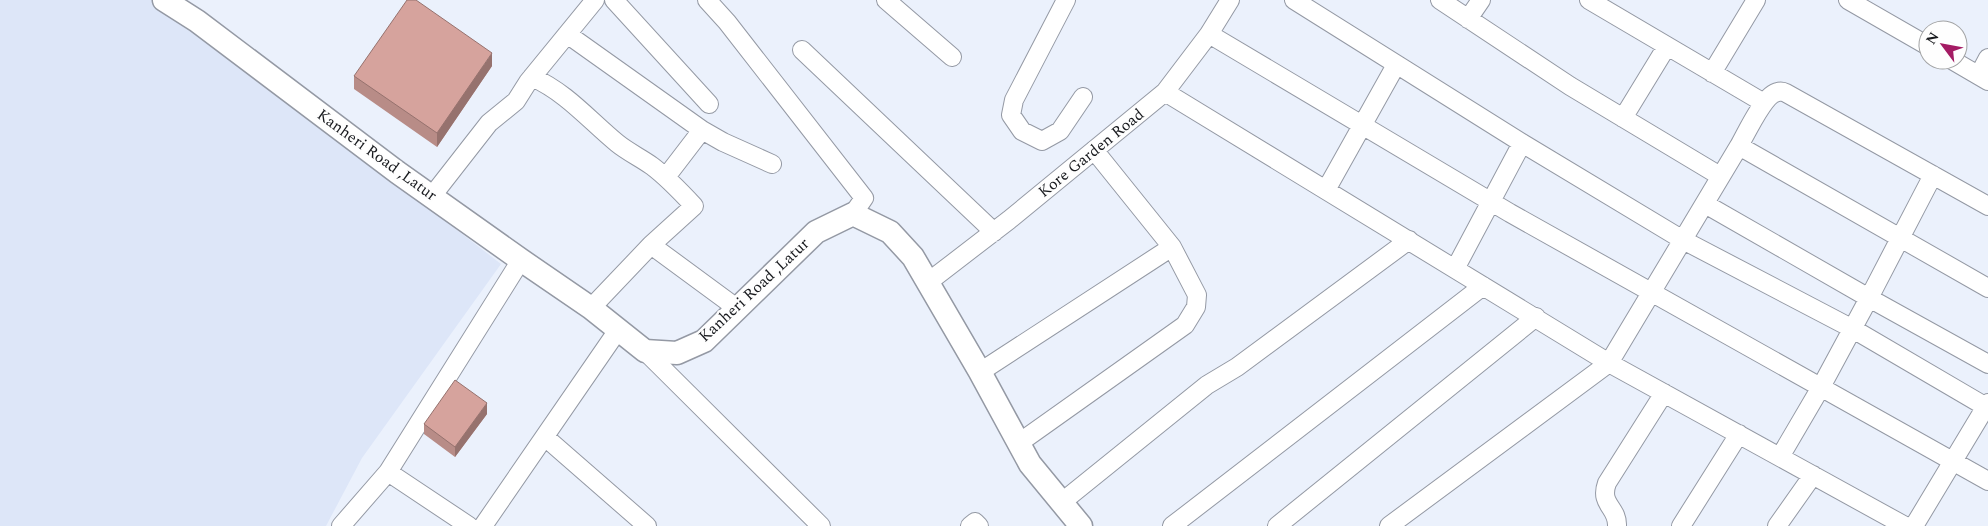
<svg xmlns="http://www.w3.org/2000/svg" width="1988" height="526" font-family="Spectral,serif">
	<rect width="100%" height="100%" fill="#ebf1fc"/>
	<path fill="#dde6f8" d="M 0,0 L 160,0 L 501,264 L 362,458 L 326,526 L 0,526 Z"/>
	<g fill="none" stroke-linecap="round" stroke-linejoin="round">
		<g stroke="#9499a4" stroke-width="20">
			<path id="minor" d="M 614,0 L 709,104
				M 707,0 L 727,22 L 864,198 L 853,214
				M 886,0 L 952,57
				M 1066,0 L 1014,100 L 1011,115 L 1022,131 L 1042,141 L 1060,131 L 1083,97
				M 1294,0 L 1522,143 L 1683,240 L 1853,329 L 1988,408
				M 1440,0 L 1570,86 L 1720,176
				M 1589,0 L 1764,103
				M 1848,0 L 1928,46
				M 1468,19 L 1481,0
				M 567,34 L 702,130 L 723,142 L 772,164
				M 1209,34 L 1510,213 L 1988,481
				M 802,50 L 994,232
				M 1952,60 L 1988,81
				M 1712,73 L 1756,0
				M 1979,75 L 1988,58
				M 532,77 C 567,93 588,119 617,143 C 628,152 641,158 652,166 C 668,178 681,192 694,206 L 651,245
				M 1165,92 L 1609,363 L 1905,526
				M 1623,118 L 1667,46
				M 1739,146 C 1746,134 1764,94 1778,92 C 1781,91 1784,92 1786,93 L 1988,206
				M 1933,175 L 1869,298 L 1988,364
				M 666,177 L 702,130
				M 1326,190 L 1396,65
				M 432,196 L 489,123 L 516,101 L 528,82 L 595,0
				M 1705,204 L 1869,298 L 1821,387 L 1780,457
				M 1455,269 L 1522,143
				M 927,283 L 1009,220 L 1165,92 L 1209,34 L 1230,0
				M 591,308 L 651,245 L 738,309
				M 645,351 L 821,526
				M 980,372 L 1172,247
				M 545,437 L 647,526
				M 1019,443 L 1185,325 L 1196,307 L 1197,295 L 1172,247 L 1094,150
				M 1062,502 L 1207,385 L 1237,367 L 1409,240
				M 341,526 L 388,472
				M 469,526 L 388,472 L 521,260
				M 483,526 L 618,330
				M 970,526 L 975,522 L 979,526
				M 1172,526 L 1483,286
				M 1277,526 L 1536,317
				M 1389,526 L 1609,363 L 1739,146 L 1988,288
				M 1617,526 C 1618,507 1599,505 1607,483 L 1664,393
				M 1681,526 L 1739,434
				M 1777,526 L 1813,475
				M 1914,526 L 1988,403"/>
		</g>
		<g stroke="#9499a4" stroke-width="25">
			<path id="tertiary" d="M 164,0 L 197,21 L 397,172 L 521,260 L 591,308 L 645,351 L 677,353 L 704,341 L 816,232 L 853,214 L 890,232 L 913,257 L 980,372 L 1030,464 L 1081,526"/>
		</g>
		<use href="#minor" stroke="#fff" stroke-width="18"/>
		<use href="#tertiary" stroke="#fff" stroke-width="22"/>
	</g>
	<path fill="#b88c87" d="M 492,66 L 437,147 L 354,89 L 354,76 Z
		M 487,414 L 455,457 L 424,434 L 424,424 Z"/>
	<path fill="#96726e" d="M 492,53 L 492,66 L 437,147 L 437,133 Z
		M 487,403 L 487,414 L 455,457 L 455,447 Z"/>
	<path fill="#d6a39d" stroke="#96726e" d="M 407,0 L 416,0 L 492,53 L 437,133 L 354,76 Z
		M 455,380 L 487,403 L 455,447 L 424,424 Z"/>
	<g text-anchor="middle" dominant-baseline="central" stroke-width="4.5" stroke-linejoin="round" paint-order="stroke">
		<g font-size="16" fill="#181a1e" stroke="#fefefe">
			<text transform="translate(1091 153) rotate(-39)">Kore Garden Road</text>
			<text transform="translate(377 155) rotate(36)">Kanheri Road ,Latur</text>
			<text transform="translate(754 290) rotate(-43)">Kanheri Road ,Latur</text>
		</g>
	</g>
	<g transform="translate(1943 45) rotate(302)"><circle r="24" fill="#fefefe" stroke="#a2a3a4"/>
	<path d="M0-4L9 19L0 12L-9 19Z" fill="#a41b64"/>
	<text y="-8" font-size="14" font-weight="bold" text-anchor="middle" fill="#181a1e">N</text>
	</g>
</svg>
